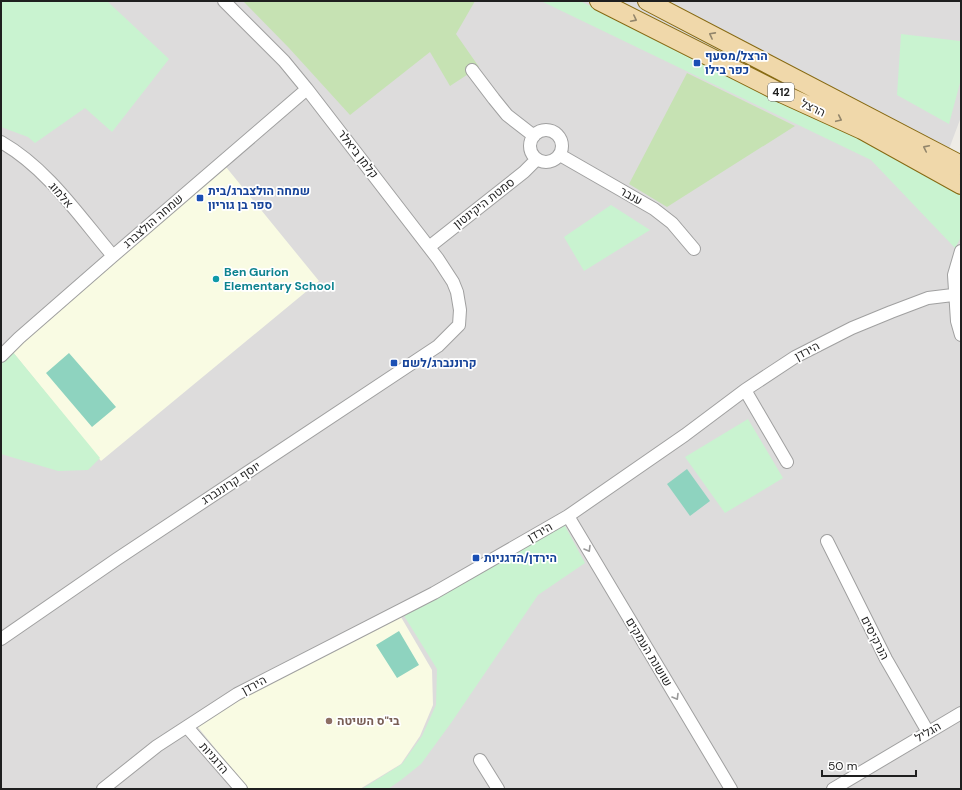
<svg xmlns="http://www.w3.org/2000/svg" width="962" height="790" font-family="'DM Sans',Heebo,sans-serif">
	<rect width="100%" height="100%" fill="#eeece6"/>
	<path fill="#dddcdc" d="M 1,1 L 961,1 L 961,117 L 949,149 L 961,156 L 961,789 L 1,789 Z"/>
	<path fill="#f9fbe3" d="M 226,167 L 319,281 L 101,461 L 8,346 Z
		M 401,617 L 432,670 L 433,705 L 420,736 L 401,764 L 360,789 L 248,789 L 197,726 L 265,685 Z"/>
	<path fill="#c6e2b3" d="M 243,1 L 475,1 L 456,34 L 479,67 L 450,86 L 430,52 L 350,115 L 289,48 Z
		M 687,73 L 795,126 L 667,207 L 629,184 Z"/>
	<path fill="#c9f3d0" d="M 1,1 L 107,1 L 169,59 L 112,132 L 85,108 L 35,143 L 28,137 L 1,127 Z
		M 541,1 L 580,1 L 862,139 L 961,194 L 961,237 L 955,248 L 871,160 Z
		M 901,34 L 960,41 L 961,79 L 949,124 L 897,95 Z
		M 611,205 L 650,230 L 584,271 L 564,237 Z
		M 12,351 L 100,458 L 88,470 L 58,471 L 1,454 L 1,364 Z
		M 748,419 L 783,478 L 725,513 L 685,457 Z
		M 564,524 L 585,563 L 538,595 L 451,723 L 421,764 L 401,780 L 388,789 L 362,789 L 402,764 L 422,736 L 436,705 L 437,669 L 403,614 Z"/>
	<path fill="#8ed3bf" d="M 69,353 L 116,407 L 92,427 L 46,373 Z
		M 687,469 L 710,501 L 690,516 L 667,484 Z
		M 399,631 L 419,665 L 397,678 L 376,645 Z"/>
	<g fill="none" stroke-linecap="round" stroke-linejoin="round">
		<g stroke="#a0a0a0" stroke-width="14">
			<path id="street" d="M 472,70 L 494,99 L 507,115 L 534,136
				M530 146a16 16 0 1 1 32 0a16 16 0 1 1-32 0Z
				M 1,142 C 48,169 79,216 113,256
				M 560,155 L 654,209 L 672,223 L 694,249
				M 429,247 L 524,172 L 537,159
				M 961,251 L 954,275 L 957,321 L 961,335
				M 1,356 L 19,338 L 113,256 L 307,89
				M 745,390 L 787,462
				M 568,516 L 731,789
				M 827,541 L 886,659 L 928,732
				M 1,639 L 117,559 L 438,346 L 459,325 L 460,310 L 457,292 L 453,282 L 438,259 L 307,89 L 284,61 L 224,1
				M 187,727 L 241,789
				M 480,760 L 498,789
				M 103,789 L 157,746 L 237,694 L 434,593 L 568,516 L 685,435 L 745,390 L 795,357 L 852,328 L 891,312 L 928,298 L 961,294
				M 833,789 L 961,713"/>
		</g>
		<g stroke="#876a13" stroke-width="20">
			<path id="primary" d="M 599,1 L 783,94 L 862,130 L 961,185
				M 647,1 L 961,165"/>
		</g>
		<use href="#street" stroke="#fff" stroke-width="12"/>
		<use href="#primary" stroke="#f0d8aa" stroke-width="18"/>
	</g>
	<defs><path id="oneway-chevron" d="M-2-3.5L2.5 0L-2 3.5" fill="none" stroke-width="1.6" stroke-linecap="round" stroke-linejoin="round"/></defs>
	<g stroke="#92856b">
		<use href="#oneway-chevron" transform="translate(634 19) rotate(27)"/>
		<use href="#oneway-chevron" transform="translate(712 35) rotate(-152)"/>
		<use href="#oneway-chevron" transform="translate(839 119) rotate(25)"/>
		<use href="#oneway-chevron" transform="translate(926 148) rotate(-154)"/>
	</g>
	<g stroke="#9a9a9a">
		<use href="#oneway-chevron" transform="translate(588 549) rotate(59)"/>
		<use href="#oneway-chevron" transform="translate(676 697) rotate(59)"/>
	</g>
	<g fill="#1a4fb4" stroke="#fff" stroke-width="1.5">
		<rect x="693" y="59" width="8" height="8" rx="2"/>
		<rect x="196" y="194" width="8" height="8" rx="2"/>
		<rect x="390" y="359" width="8" height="8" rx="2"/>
		<rect x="472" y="554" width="8" height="8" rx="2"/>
	</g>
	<circle fill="#0f9aa8" stroke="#fff" stroke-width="1.5" cx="216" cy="279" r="4"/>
	<circle fill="#8d6e63" stroke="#fff" stroke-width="1.5" cx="329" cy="721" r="4"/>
	<g text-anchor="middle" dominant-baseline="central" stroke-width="3.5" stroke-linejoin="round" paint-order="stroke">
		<rect fill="#fff" stroke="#626262" stroke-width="1" x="768" y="83" width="26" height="18" rx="3"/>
		<g font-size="11" font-weight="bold" fill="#1f1f1f">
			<text x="781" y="92">412</text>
		</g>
		<g font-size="12" font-weight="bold" fill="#164399" stroke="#fff" text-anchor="start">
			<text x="705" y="56">הרצל/מסעף<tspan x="705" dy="14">כפר בילו</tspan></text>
			<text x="208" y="191">שמחה הולצברג/בית<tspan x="208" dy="14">ספר בן גוריון</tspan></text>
			<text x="402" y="363">קרוננברג/לשם</text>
			<text x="484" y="558">הירדן/הדגניות</text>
		</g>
		<g font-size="12" fill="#1f1f1f" stroke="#fff">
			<text transform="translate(813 108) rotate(25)">הרצל</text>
			<text transform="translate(358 154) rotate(52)">קלמן ביאלר</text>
			<text transform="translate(61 195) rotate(49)">אלמוג</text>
			<text transform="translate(631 196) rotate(30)">ענבר</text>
			<text transform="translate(484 203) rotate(-38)">סמטת היקינטון</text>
			<text transform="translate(153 221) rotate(-41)">שמחה הולצברג</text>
			<text transform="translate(807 351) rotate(-28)">הירדן</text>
			<text transform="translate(231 483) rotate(-33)">יוסף קרוננברג</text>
			<text transform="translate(540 532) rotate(-30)">הירדן</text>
			<text transform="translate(875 638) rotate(63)">הנרקיסים</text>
			<text transform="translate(649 652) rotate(59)">שושנת העמקים</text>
			<text transform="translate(254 685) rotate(-28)">הירדן</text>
			<text transform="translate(928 732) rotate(-30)">הגליל</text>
			<text transform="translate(214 758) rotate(49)">הדגניות</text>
		</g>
		<g font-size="12" font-weight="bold" fill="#0d838f" stroke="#fff" text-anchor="start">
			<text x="224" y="272">Ben Gurion<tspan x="224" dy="14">Elementary School</tspan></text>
		</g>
		<g font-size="12" font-weight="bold" fill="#785e54" stroke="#fff" text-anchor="start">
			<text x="337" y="721">בי"ס השיטה</text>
		</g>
	</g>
	<rect width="962" height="790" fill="none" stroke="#1f1f1f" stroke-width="4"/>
	<path d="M822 770v6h94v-6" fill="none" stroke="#1f1f1f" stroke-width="2"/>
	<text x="828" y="770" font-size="12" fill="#1f1f1f" stroke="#ffffff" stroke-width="3" paint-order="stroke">50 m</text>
</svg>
